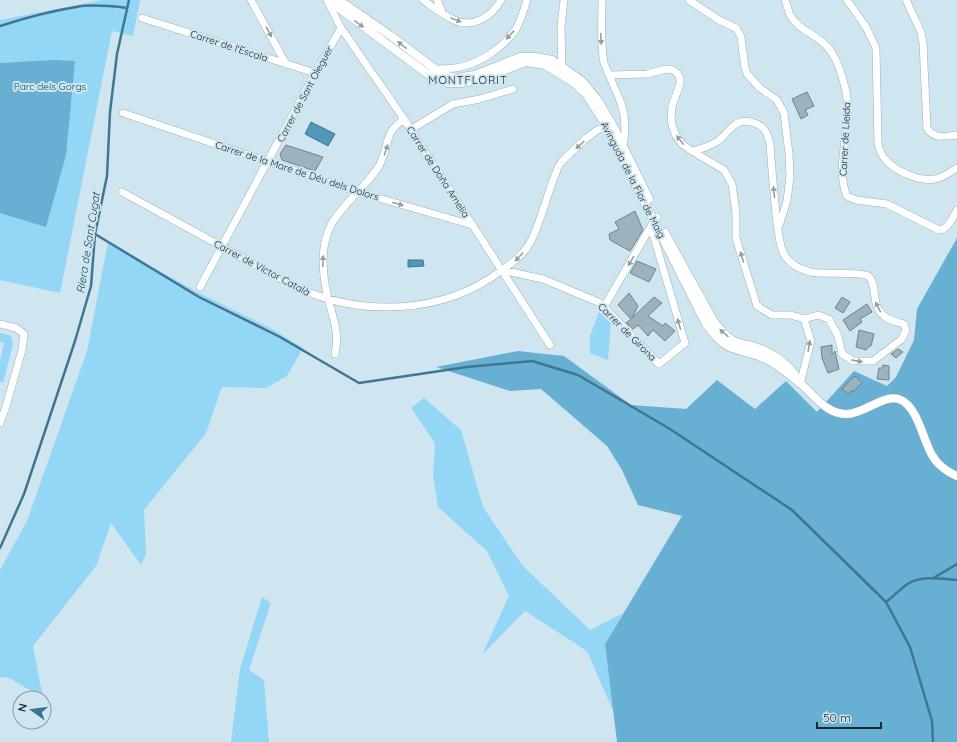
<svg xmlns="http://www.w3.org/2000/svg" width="957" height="742" font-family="Quicksand,sans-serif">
	<rect width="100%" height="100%" fill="#cfe6f1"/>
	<path fill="#94d6f6" d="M 103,0 L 140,0 L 133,36 L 112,31 L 60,293 L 0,280 L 0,20 Z
		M 108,242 L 199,293 L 274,330 L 303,348 L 287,376 L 266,388 L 222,387 L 206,433 L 144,510 L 146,554 L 141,565 L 111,523 L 96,566 L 33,646 L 43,698 L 9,678 L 0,677 L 0,570 L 27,521 L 87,351 Z
		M 599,312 L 611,323 L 608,360 L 590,353 L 590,336 Z
		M 0,333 L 9,335 L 12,338 L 13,344 L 3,383 L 0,382 L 0,361 L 4,343 L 0,342 Z
		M 424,398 L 461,430 L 483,507 L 522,565 L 590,630 L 623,613 L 605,644 L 614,713 L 587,651 L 525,611 L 482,655 L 509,596 L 487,551 L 438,507 L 433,475 L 435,443 L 411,408 Z
		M 262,597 L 271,603 L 249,670 L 264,680 L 269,742 L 231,742 L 240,669 Z"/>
	<path fill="#67b0d3" d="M 53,60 L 75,61 L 66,155 L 46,227 L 0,213 L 0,63 Z
		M 957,238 L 957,742 L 617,742 L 605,644 L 682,516 L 638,505 L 622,470 L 607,446 L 541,389 L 510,391 L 436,367 L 518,351 L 564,356 L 631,405 L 686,409 L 717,380 L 755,409 L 786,381 L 817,412 L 854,371 L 887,386 L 896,377 L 914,340 L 917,309 Z"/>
	<path fill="#4f98ba" stroke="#417690" d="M 311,122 L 335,134 L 328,146 L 305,134 Z
		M 408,260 L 423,260 L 424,266 L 408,267 Z"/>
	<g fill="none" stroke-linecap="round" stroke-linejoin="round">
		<path stroke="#417690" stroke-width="2.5" d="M 0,26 C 25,18 51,11 76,7 C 92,4 111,6 127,8
			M 95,234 L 199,297 L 280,337 L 359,383 L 467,367 L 532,361 L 578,375 L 670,429 L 792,510 L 886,602 L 910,647 L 932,721 L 933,742
			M 0,548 L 24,494 L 75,341 L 91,286 L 95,234 L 107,176 L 110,112 L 117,54 L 129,0
			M 935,577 L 957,564
			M 886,602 C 894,596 901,588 909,583 C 923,575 942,579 957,580"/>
	</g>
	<path fill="#9db2bd" stroke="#6f838d" d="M 807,92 L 814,106 L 805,110 L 808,115 L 801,119 L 792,99 Z
		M 286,145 L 323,157 L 315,171 L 282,160 L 280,154 Z
		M 635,211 L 643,230 L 630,251 L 610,240 L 609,234 L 619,229 L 615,222 Z
		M 637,261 L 656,269 L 649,282 L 630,273 Z
		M 629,293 L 638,306 L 632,318 L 654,297 L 662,303 L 648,316 L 663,326 L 665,323 L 675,331 L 665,341 L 653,330 L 648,336 L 638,325 L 633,329 L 626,323 L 631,319 L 618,305 Z
		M 842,297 L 850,302 L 843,313 L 835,308 Z
		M 867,304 L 872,312 L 860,319 L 862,322 L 850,331 L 843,320 Z
		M 859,330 L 874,334 L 871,346 L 870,346 L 866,350 L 856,347 Z
		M 832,345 L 832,354 L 835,351 L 839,369 L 828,373 L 822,358 L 821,347 Z
		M 898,349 L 903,352 L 896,358 L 891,354 Z
		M 883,365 L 889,366 L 889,380 L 877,379 L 879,368 L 882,368 Z
		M 855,376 L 862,383 L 853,392 L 852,390 L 849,394 L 842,389 Z"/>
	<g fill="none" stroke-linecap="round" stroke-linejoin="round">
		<g stroke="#9bb0bb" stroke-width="8">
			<path id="minor" d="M 251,0 L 286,64
				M 327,0 L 341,28 L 404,119 L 550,345
				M 423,0 C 433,7 443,15 454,20 C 473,29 492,16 501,0
				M 437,0 L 442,12
				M 602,0 C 602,21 600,42 604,63 L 621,103 L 624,114 L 625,129 L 623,150
				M 689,0 L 719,20 L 736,28 L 741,37 L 745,68 L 747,74 L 760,88 L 777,100 L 784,113 L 789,154 L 790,176 L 787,201 L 779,226
				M 785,0 C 787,5 788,10 790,15 C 799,31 819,35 829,49 C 838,60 843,78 846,92 C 853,123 834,168 847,196 L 856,200 L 887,204 L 939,230 C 948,230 953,217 957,210
				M 847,0 L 866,27 L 876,48 L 878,143 C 879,149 881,155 886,160 C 895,171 920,182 935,179 C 943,178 950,172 957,168
				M 906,0 L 921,32 L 923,43 L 927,128 C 934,140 946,136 957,135
				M 142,18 L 315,73
				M 433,69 C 440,69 448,69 455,68 C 478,65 503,48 516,29 C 521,20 524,10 527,0
				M 562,72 L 561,26 L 564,0
				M 609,75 L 647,74 L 666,69 L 673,70 L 677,73 L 680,78 L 680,84 L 672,106 L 671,120 L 673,128 L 676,136 L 682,144 L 692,151 L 724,170 L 732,184 L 736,213 L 736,238 L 757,306 L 772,315 L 791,315 L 804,319 L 811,341 L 800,384
				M 123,113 L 358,192 L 472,225
				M 410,130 L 453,104 L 480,99 L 513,89
				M 692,151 C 701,149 710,146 718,141 C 724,136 729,129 736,124 C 745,118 761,123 766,132 C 768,136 769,140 770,144 C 772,171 774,197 777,223 C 779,234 779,247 785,256 C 791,265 799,269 810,272 C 825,275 857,271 868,276 C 878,282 870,306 884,316 C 890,321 898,322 904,324 L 906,330 L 902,339 L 873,361 L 853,361 L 842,354 L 838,336 L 829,319 L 818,315 L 804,319
				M 122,192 L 296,287 C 361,317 443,315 502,270 C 513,262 521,257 528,246 C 531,242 533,237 535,232 C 542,215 547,196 554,178 C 556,174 557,168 560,164 C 566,156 576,148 583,141 C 592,134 600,126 612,125
				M 502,270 L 543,279 L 598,302 L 604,307 L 659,364 L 685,343 L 651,227
				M 200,287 L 315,73 L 341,28
				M 604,307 L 654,221 L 657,217
				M 0,324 L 16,328 L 24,334 L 22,350 L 7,403 L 0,423
				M 335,354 C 340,330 332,317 327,294 C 322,270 320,245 332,223 C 344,203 364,188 377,169 C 386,157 385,143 391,132 C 394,127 400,122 404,119"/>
		</g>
		<g stroke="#9bb0bb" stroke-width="9">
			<path id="tertiary" d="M 328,0 L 429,75 L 448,83 L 461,83 L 478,80 L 526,62 L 545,65 L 573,82 L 586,94 L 606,125 L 622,160 L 651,215 L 706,324 C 713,333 720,343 730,347 C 744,353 760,354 773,363 C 782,369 791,376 800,383 C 814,395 827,415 847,414 C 864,414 886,392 901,400 C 918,408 923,440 932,455 C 937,464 947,472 957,476
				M 339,0 L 391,36 L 443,75 L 457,78 L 475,75 L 520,57 L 535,57 L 552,60 L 582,81 L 597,99 L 612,124 L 649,199
				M 665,233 L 713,320 C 718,327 724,335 732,340 C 738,344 745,344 752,346 C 770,351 787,362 797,378"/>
		</g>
		<use href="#minor" stroke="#fff" stroke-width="7"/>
		<use href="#tertiary" stroke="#fff" stroke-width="8"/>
	</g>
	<defs><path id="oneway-solid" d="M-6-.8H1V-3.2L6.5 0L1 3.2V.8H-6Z"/></defs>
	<g fill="#9b9ea0">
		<use href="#oneway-solid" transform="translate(456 20) rotate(21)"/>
		<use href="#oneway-solid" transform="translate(359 24) rotate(36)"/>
		<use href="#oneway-solid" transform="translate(269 32) rotate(61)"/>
		<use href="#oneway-solid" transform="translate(510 35) rotate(133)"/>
		<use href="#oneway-solid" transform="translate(601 39) rotate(88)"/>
		<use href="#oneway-solid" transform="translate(402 45) rotate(-142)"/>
		<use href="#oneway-solid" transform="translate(680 140) rotate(-128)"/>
		<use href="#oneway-solid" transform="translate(580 145) rotate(138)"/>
		<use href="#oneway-solid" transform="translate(386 150) rotate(-71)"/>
		<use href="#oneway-solid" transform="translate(774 192) rotate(-95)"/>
		<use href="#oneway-solid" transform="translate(398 204) rotate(16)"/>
		<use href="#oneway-solid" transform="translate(519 257) rotate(133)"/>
		<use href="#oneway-solid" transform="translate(742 257) rotate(-107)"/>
		<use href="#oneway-solid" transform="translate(323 261) rotate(-89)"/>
		<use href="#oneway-solid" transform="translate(631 261) rotate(120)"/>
		<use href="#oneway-solid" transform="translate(878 307) rotate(-117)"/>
		<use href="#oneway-solid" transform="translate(679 324) rotate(-106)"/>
		<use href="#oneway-solid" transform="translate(724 333) rotate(-138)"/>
		<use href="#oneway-solid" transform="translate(809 346) rotate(-80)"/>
		<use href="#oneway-solid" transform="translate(857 361) rotate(9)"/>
	</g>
	<g text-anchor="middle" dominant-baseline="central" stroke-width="4" stroke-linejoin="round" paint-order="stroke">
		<g font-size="10" fill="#20282d" stroke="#cfe6f1">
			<text transform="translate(229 46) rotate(18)">Carrer de l'Escala</text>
			<text transform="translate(305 94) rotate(-62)">Carrer de Sant Oleguer</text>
			<text transform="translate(845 139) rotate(-87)">Carrer de Lleida</text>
			<text transform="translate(297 171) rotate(18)">Carrer de la Mare de Déu dels Dolors</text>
			<text transform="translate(438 172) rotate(57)">Carrer de Doña Amelia</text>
			<text transform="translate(633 180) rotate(63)">Avinguda de la Flor de Maig</text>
			<text transform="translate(262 268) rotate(28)">Carrer de Víctor Català</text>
			<text transform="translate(627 332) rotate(45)">Carrer de Girona</text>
		</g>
		<g font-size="10" fill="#0a4961" stroke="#cfe6f1">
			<text x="50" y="86">Parc dels Gorgs</text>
		</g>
		<g font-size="11" letter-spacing="1" fill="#20282d" stroke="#cfe6f1">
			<text x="468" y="80">MONTFLORIT</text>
		</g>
		<g font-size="11" font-style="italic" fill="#133544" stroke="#cfe6f1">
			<text transform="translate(88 243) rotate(-81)">Riera de Sant Cugat</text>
		</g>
	</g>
	<g transform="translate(32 710) rotate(284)"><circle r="19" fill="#cfe6f1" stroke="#899aa3"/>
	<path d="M0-3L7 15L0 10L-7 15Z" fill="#3b748e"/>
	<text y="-6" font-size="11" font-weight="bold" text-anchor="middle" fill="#20282d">N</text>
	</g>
	<path d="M817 722v6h64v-6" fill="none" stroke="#20282d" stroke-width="2"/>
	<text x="823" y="722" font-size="12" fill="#20282d" stroke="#cfe6f1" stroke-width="3" paint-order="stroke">50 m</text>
</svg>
